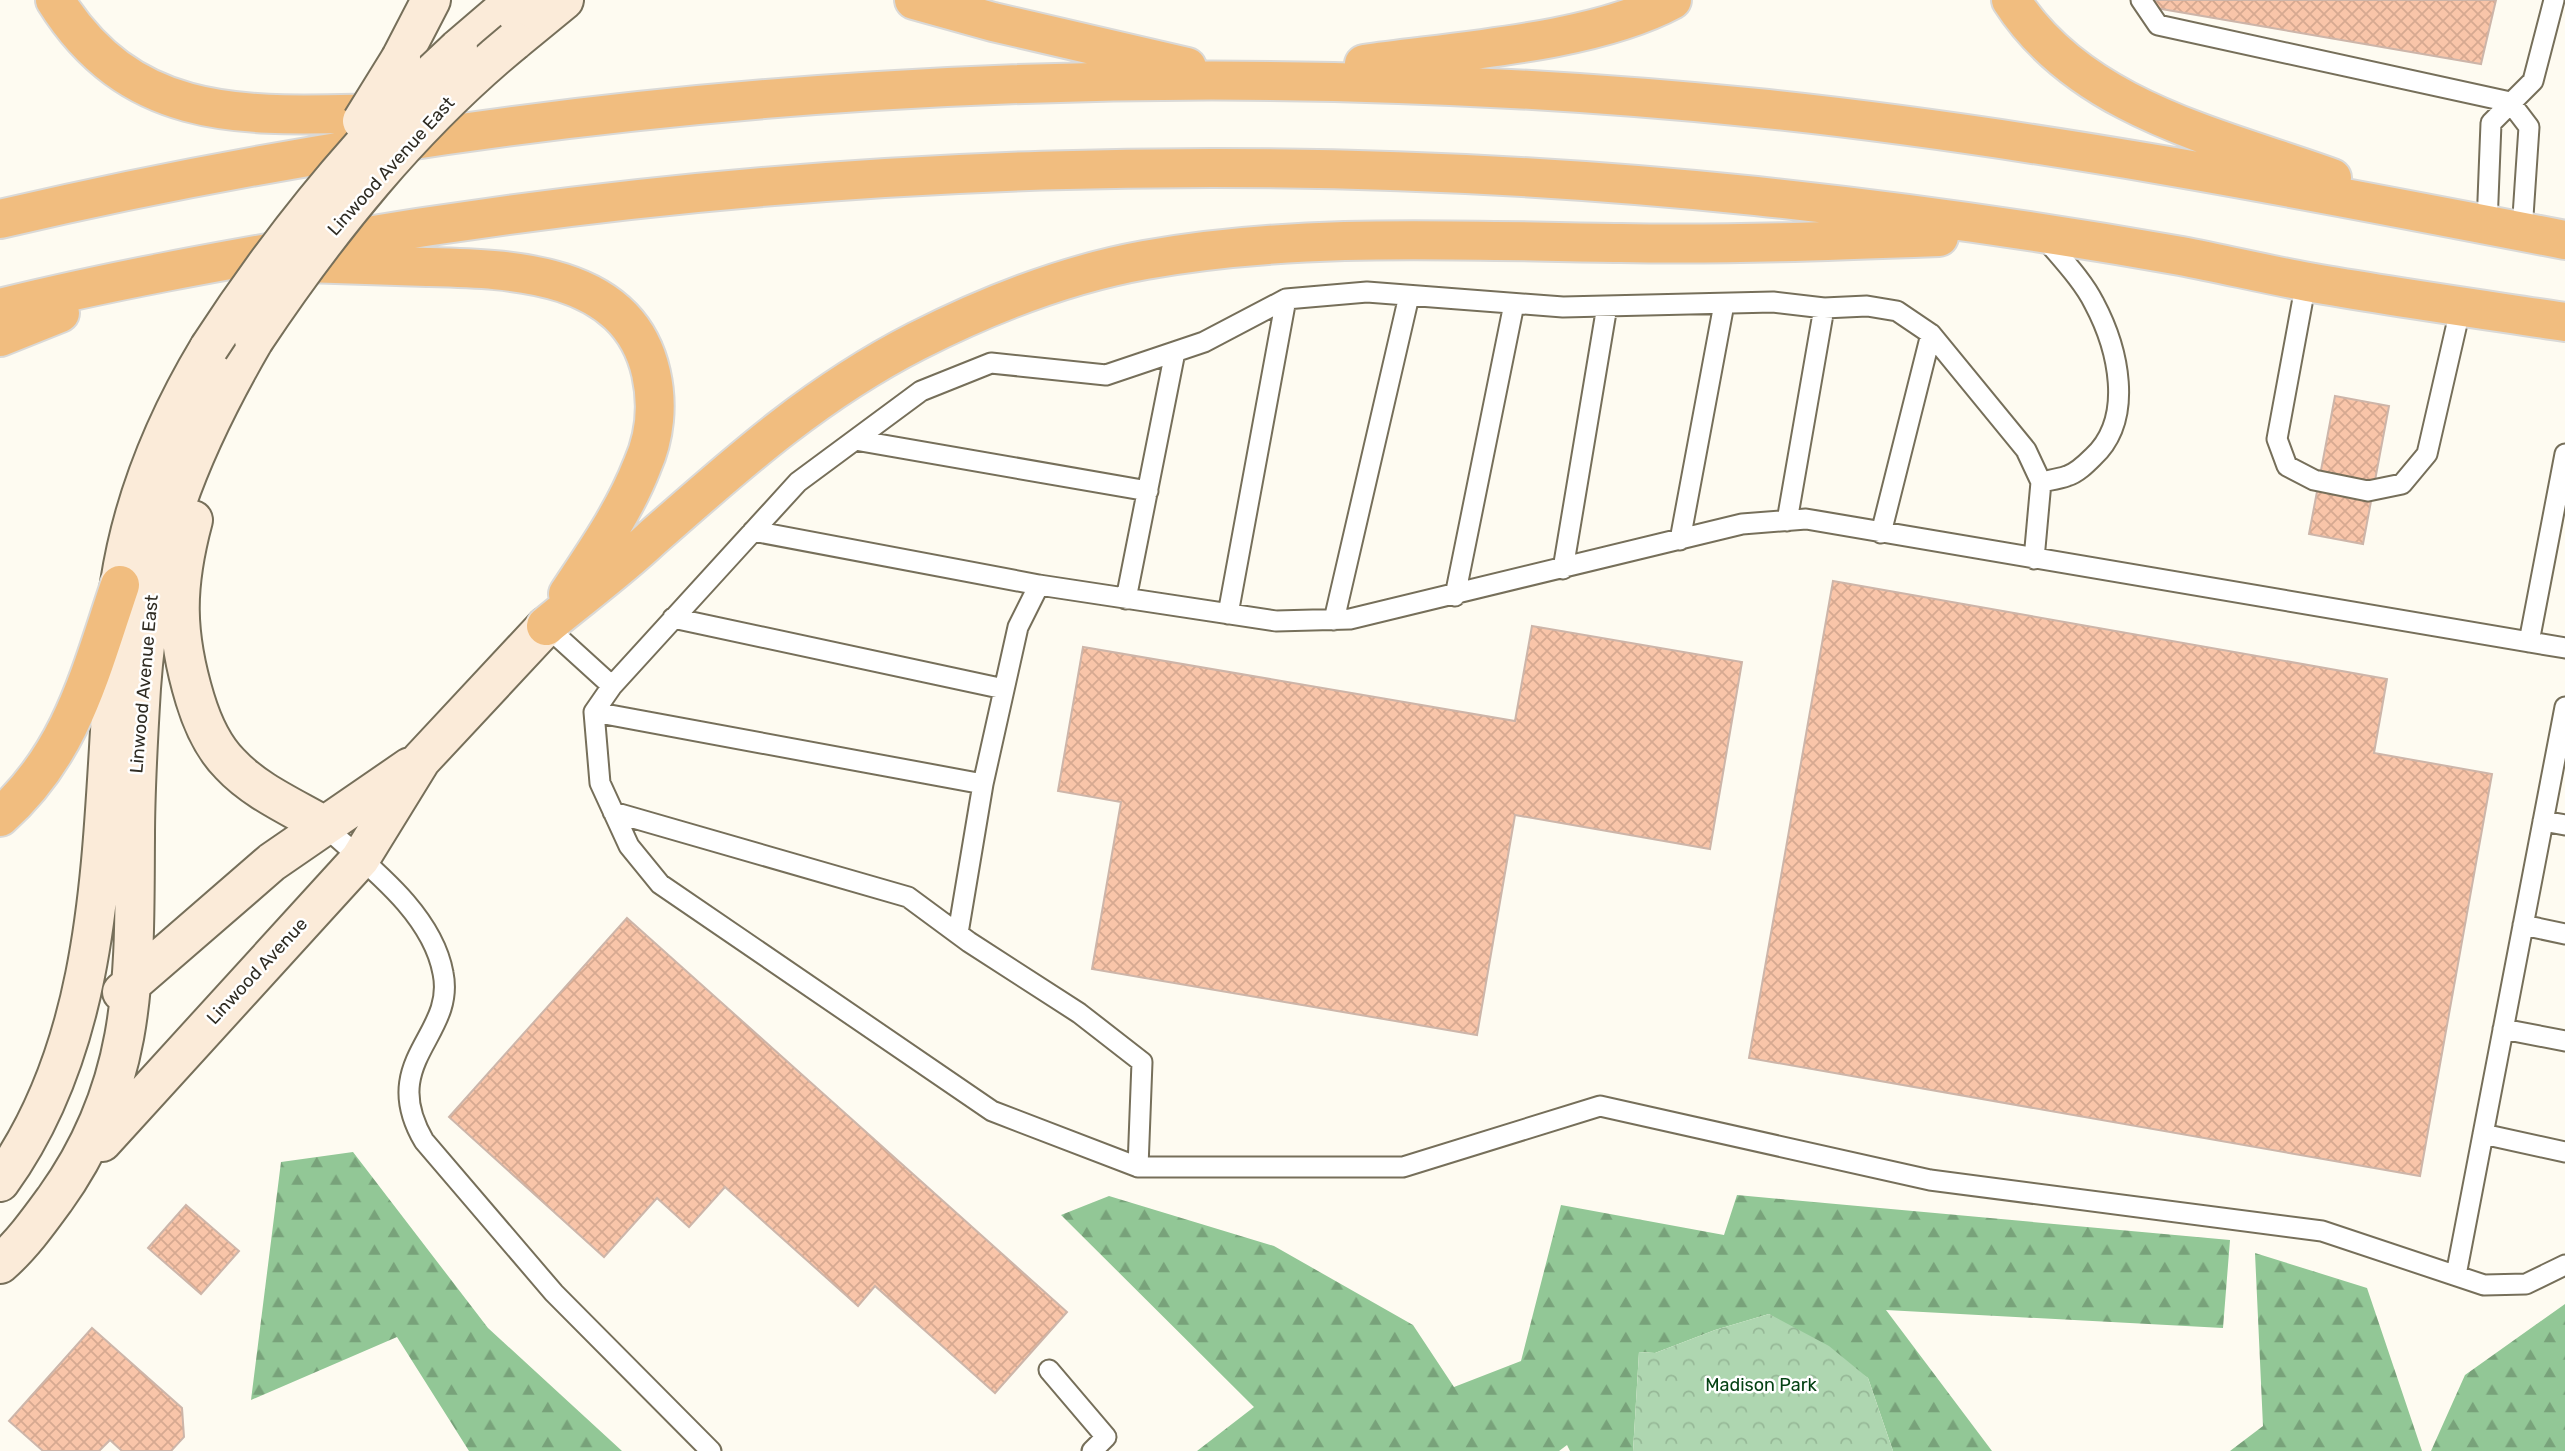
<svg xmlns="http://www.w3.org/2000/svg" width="2565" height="1451" font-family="Rubik,sans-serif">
	<defs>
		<pattern id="forest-firs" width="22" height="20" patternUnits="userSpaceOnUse" patternTransform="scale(1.75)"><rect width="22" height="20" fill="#92c796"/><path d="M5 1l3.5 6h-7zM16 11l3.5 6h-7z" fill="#78a27a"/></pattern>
		<pattern id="park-crowns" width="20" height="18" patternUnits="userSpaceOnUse" patternTransform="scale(1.75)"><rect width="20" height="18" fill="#aed6b0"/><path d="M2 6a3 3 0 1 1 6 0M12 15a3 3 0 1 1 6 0" fill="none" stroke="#96b897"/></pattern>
		<pattern id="building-cross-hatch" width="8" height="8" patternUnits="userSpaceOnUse" patternTransform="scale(1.75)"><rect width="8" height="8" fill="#f9c5a9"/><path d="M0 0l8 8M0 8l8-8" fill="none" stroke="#d6a991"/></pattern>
	</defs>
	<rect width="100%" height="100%" fill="#fefbf1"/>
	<path fill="url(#forest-firs)" d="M 353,1152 L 488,1328 L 622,1451 L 469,1451 L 397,1337 L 251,1400 L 281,1162 Z
		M 1737,1195 L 2230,1240 L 2223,1328 L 1886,1310 L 1992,1451 L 1893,1451 L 1868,1378 L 1769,1314 L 1715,1330 L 1655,1353 L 1639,1352 L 1633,1451 L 1570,1451 L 1567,1445 L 1559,1451 L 1197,1451 L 1254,1407 L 1061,1215 L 1109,1196 L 1274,1246 L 1413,1325 L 1454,1387 L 1521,1361 L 1561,1205 L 1724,1235 Z
		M 2255,1253 L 2367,1288 L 2422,1451 L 2230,1451 L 2263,1426 Z
		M 2565,1304 L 2565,1451 L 2431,1451 L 2465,1375 Z"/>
	<path fill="url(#park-crowns)" d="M 1769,1314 L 1829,1346 L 1868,1378 L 1893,1451 L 1633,1451 L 1639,1352 L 1655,1353 L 1715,1330 Z"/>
	<path fill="url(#building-cross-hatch)" stroke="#cdb5a9" stroke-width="2" d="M 2151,0 L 2496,0 L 2481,64 L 2156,8 Z
		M 2335,396 L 2389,406 L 2363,544 L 2309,534 Z
		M 1833,581 L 2387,679 L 2374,753 L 2492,774 L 2420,1176 L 1749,1058 Z
		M 1532,626 L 1742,662 L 1710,849 L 1515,815 L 1477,1035 L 1092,969 L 1121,802 L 1058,791 L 1083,647 L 1515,721 Z
		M 627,918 L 1067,1312 L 995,1393 L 875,1286 L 858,1306 L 725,1187 L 689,1227 L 657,1198 L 604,1257 L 449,1117 Z
		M 186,1205 L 239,1251 L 201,1294 L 148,1248 Z
		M 92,1328 L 182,1408 L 184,1437 L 171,1451 L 122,1451 L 110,1440 L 99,1451 L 43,1451 L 9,1421 Z"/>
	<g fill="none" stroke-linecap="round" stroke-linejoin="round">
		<g stroke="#766f5a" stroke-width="23">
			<path id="lane" d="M 2141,0 L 2158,25 L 2510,102 L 2529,127 L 2522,231
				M 2487,225 L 2491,123 L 2533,81 L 2554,0
				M 2306,282 L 2277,439 L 2287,466 L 2314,480 L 2368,491 L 2402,484 L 2427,454 L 2461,306
				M 855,440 L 1148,491
				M 2041,482 C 2050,480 2059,479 2067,476 C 2077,473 2086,464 2093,457 C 2135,418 2118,348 2094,303 C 2082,279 2059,256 2042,235
				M 1787,521 L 1824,308
				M 753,531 L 1039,585
				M 1881,533 L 1931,334
				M 1680,540 L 1724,304
				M 2034,559 L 2041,482 L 2026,450 L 1931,334 L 1897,311 L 1867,306 L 1824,308 L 1773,302 L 1563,307 L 1367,292 L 1286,299 L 1204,342 L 1106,375 L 991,363 L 921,391 L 798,482 L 612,686 L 594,712 L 600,783 L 629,846 L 660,884 L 992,1111 L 1138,1167 L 1403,1167 L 1600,1106 L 1930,1180 L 2322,1231 L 2484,1285 L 2526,1284 L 2565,1265
				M 1563,569 L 1607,306
				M 1455,596 L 1514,304
				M 1126,599 L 1175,352
				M 1228,614 L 1286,299
				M 673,618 L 1004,689
				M 1334,620 L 1409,296
				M 546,626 L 612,686
				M 2529,642 L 2565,454
				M 594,712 L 983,784
				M 613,812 L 908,897 L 969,942 L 1079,1013 L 1142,1062 L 1138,1167
				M 2543,821 L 2565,825
				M 323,825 C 367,865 432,912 443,973 C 456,1036 377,1061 424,1141 L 554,1293 L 711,1451
				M 2523,925 L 2565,934
				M 958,933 L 983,784 L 1018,627 L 1039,585 L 1276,621 L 1350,619 L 1742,524 L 1806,519 L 2565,648
				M 2503,1029 L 2565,1041
				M 2483,1134 L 2565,1152
				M 2456,1275 L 2565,707
				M 1049,1370 L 1106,1437 L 1092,1451"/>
		</g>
		<g stroke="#766f5a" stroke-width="42">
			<path id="secondary" d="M 514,41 L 564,0
				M 458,49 L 515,0
				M 401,58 L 431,0
				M 193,520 C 175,587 175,633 195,699 C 202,722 213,747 230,764 C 255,791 292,807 323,825
				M 122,992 L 272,862 L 410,767
				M 102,1142 L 360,859 L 421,760 L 546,626
				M 0,1182 C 104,1038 101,853 113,684 C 115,651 115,616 120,583 C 133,498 165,421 209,348
				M 0,1264 C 21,1246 39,1221 55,1199 C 139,1082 134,974 135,837 C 135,787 138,737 141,688 C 151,549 185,459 254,340"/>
		</g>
		<g stroke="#dad9d7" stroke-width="42">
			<path id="highway" d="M 55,0 C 138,133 262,114 399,113
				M 914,0 L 993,22 L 1187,67
				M 2011,0 C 2081,109 2219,137 2332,178
				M 1364,64 C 1455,51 1592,43 1672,0
				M 0,219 C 575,85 1170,49 1757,108 C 2028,136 2297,188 2565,240
				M 305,263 C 346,264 386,266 427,267 C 511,269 628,271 651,373 C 658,404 655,437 642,466 C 624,512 595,553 568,594
				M 0,308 C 109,281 221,261 331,242 C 801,162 1282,147 1756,196 C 1898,211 2040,231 2181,256 C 2223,264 2265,274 2308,282 C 2393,297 2479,309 2565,322
				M 0,337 L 60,313
				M 546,626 C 581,597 618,570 651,539 C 736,464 815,393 917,341 C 988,305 1067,274 1145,260 C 1300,232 1464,241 1621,243 C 1727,245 1833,241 1939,237
				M 0,817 C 72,753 90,673 120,585"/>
		</g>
		<use href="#lane" stroke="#fff" stroke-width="19"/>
		<use href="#secondary" stroke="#fbebd9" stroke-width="38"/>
		<use href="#highway" stroke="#f1bd7f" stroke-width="38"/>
		<g stroke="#766f5a" stroke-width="42" stroke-linecap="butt">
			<path id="secondary-bridge" d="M 362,121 L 401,58
				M 254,340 C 328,229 411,126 514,41
				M 209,348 C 281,237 361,138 458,49"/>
		</g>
		<use href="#secondary-bridge" stroke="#fbebd9" stroke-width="38"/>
	</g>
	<g text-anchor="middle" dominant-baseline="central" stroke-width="5" stroke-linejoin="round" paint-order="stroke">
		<g font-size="18" fill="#2f2c23" stroke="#fff">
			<text transform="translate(391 166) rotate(-48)">Linwood Avenue East</text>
			<text transform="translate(144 684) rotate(-85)">Linwood Avenue East</text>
			<text transform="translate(257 971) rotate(-47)">Linwood Avenue</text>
		</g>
		<g font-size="18" fill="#054214" stroke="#fff">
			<text x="1761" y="1385">Madison Park</text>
		</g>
	</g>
</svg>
